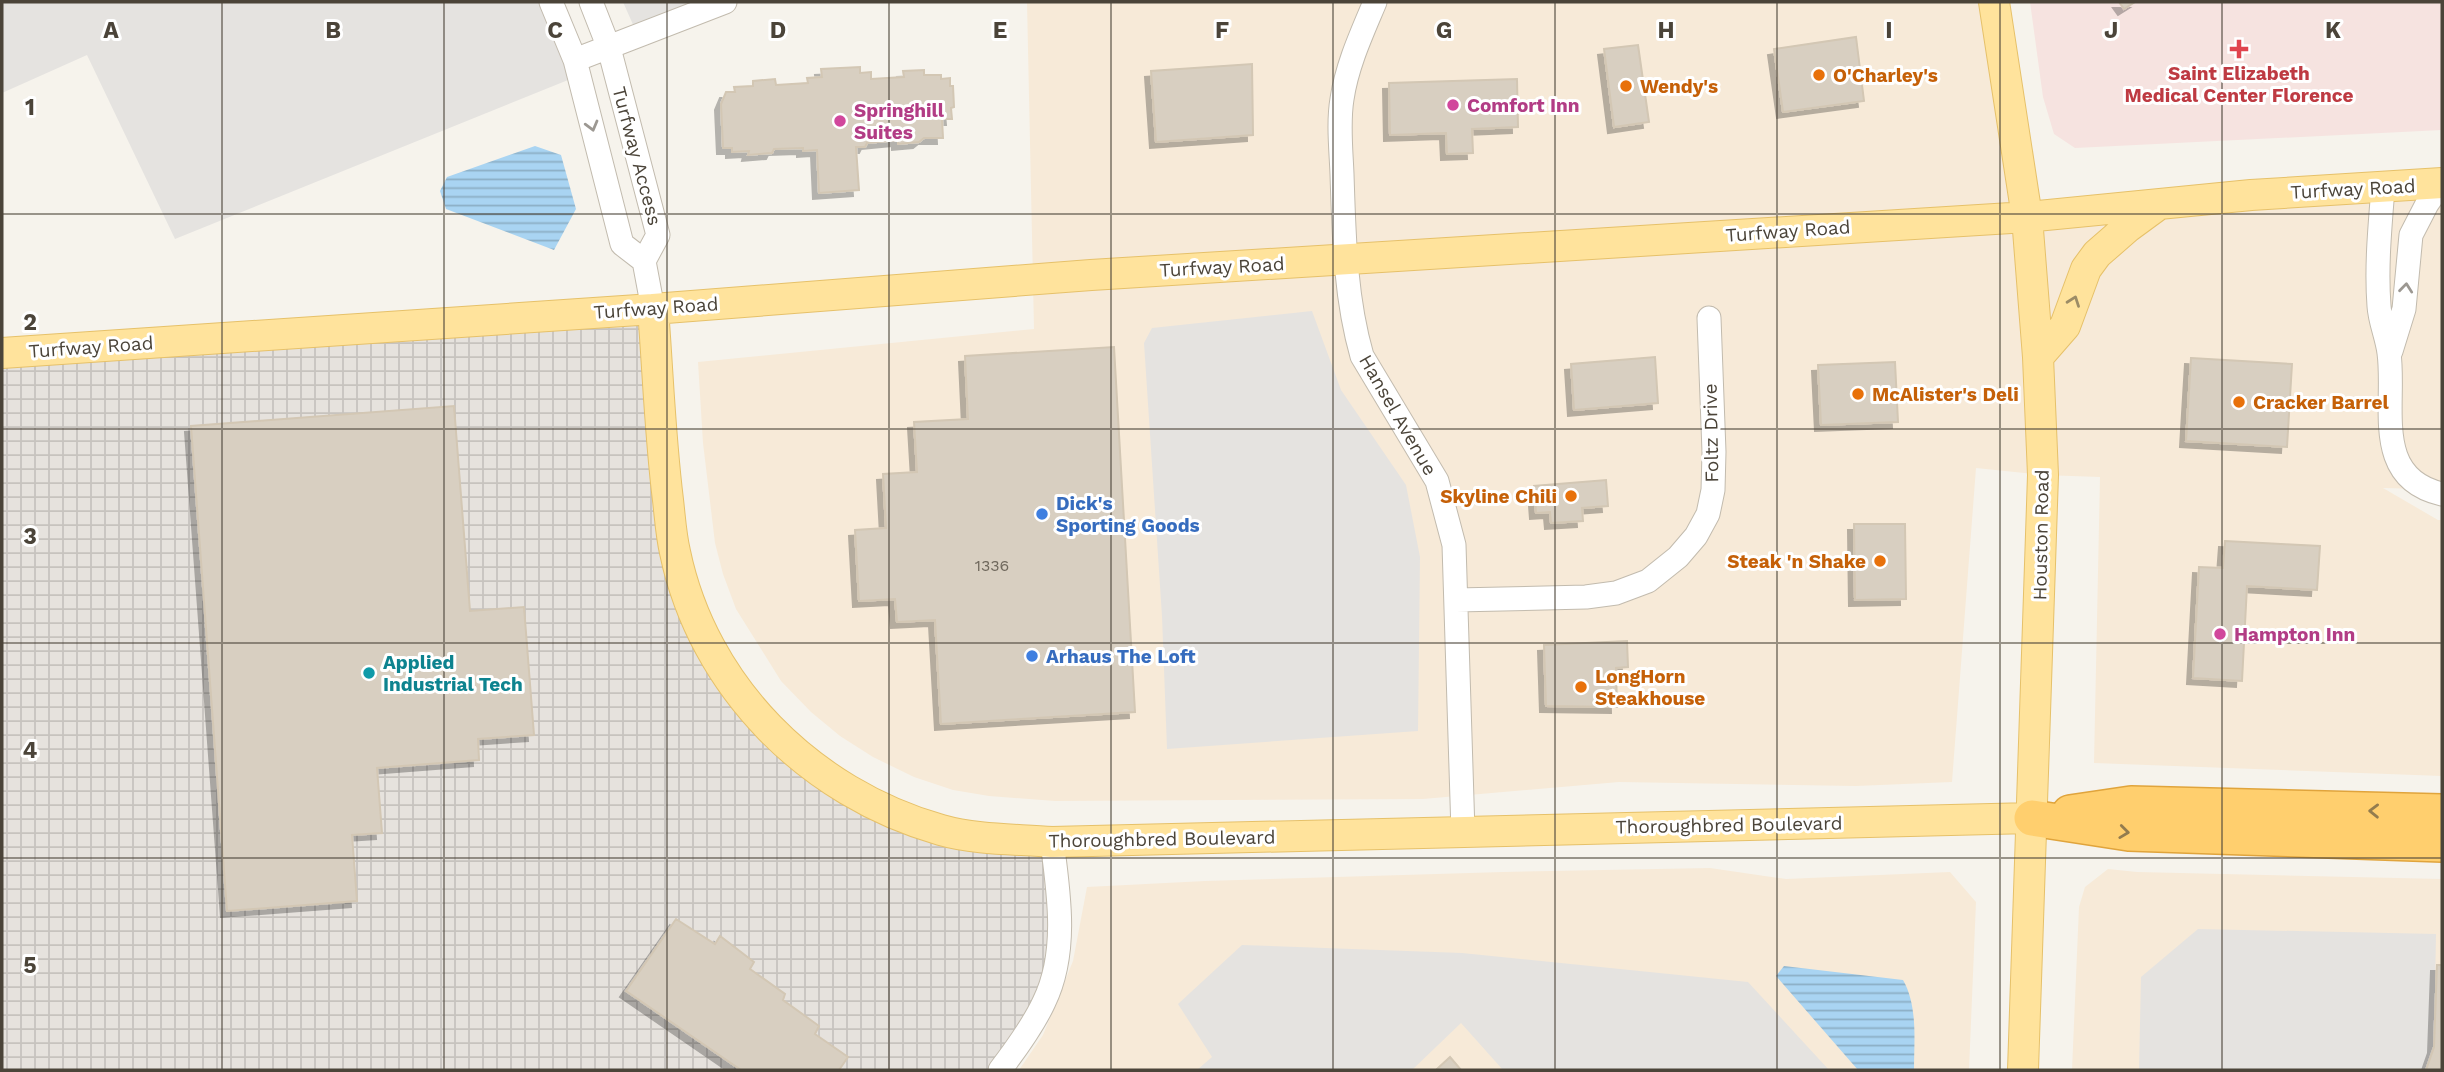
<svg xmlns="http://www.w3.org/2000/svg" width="2444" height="1072" font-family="'Work Sans',sans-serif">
	<defs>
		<pattern id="industrial-grid" width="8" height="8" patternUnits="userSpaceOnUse" patternTransform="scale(1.75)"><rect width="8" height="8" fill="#e6e2dd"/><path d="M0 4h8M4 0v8" fill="none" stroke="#c7c3be"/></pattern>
		<pattern id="water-rules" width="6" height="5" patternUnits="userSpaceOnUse" patternTransform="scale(1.75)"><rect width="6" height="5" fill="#a9d4f2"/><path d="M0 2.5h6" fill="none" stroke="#8caec5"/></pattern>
		<filter id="shadow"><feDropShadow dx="-6" dy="6" stdDeviation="0" flood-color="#0004"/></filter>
	</defs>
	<rect width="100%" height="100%" fill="#f6f3ec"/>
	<path fill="#f7ead8" d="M 1027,2 L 1994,2 L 2027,217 L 2442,183 L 2442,494 L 2423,489 L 2383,488 L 2438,520 L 2442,520 L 2442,776 L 2094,763 L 2100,477 L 2043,475 L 1976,468 L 1952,782 L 1856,786 L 1619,782 L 1423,799 L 1055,801 L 989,796 L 953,790 L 914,777 L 873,757 L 840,736 L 811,712 L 781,681 L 736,609 L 723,574 L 715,543 L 703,443 L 698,362 L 1034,329 Z
		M 1710,868 L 1786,879 L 1950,872 L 1976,902 L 1969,1070 L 1019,1070 L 1043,1035 L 1073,961 L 1087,887 L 1205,881 L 1503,872 Z
		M 2108,869 L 2137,872 L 2442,879 L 2442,1070 L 2072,1070 L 2079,907 L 2085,887 Z"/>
	<path fill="url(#industrial-grid)" d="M 653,309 L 674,551 L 749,707 L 853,793 L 1052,842 L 1056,961 L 1000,1070 L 2,1070 L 2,353 Z"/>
	<path fill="#f6e3e0" d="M 2030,2 L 2442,2 L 2442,130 L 2075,148 L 2054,134 L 2043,97 Z"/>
	<path fill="#e5e3e0" d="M 2,2 L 549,2 L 578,76 L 175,239 L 87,55 L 2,93 Z
		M 623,2 L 696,2 L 635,29 Z
		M 1312,311 L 1341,390 L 1406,485 L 1420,557 L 1418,731 L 1167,749 L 1162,616 L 1144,343 L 1152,328 Z
		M 2198,929 L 2436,934 L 2434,1047 L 2426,1070 L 2139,1070 L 2141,977 Z
		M 1242,945 L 1462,953 L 1748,982 L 1829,1070 L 1503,1070 L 1461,1023 L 1412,1070 L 1197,1070 L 1212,1057 L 1178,1004 Z"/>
	<path fill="url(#water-rules)" d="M 535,146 L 561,155 L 576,209 L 554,250 L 446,209 L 440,191 L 447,177 Z
		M 1784,966 L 1903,980 C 1918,1006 1914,1041 1914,1070 L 1858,1070 L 1776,976 Z"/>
	<path fill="#d8cfc1" stroke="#d3c7b4" stroke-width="2" filter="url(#shadow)" d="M 2119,2 L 2135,2 L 2124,9 Z
		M 1856,37 L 1864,101 L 1783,112 L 1774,49 Z
		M 1638,45 L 1649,122 L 1614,127 L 1604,49 Z
		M 1252,64 L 1253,135 L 1156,142 L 1151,71 Z
		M 860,67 L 860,73 L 871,72 L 871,79 L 904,77 L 903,71 L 924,70 L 924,75 L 941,75 L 941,79 L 950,78 L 950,86 L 953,86 L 954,107 L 951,108 L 952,119 L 942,119 L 943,138 L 924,138 L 919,142 L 898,144 L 898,140 L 867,143 L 865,147 L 856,147 L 859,190 L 819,193 L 817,150 L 803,151 L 803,148 L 774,149 L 772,153 L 748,155 L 749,151 L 732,152 L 732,148 L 723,148 L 721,104 L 726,92 L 735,92 L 734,87 L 753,86 L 753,81 L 775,79 L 776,85 L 808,83 L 807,78 L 822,77 L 821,69 Z
		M 1517,79 L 1518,127 L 1472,129 L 1473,153 L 1447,154 L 1446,133 L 1390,135 L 1389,83 Z
		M 1114,347 L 1135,712 L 941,724 L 935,620 L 897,622 L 895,599 L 859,601 L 855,530 L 886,528 L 883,474 L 917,472 L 914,422 L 968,419 L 965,356 Z
		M 1655,357 L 1658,403 L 1574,410 L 1571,364 Z
		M 2191,358 L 2292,364 L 2287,447 L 2186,441 Z
		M 1895,362 L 1898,422 L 1821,425 L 1818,365 Z
		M 454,406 L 470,611 L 524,607 L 534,735 L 478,739 L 479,760 L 377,768 L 382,833 L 352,835 L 357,901 L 227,911 L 191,426 Z
		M 1606,480 L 1608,506 L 1582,508 L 1583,521 L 1551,523 L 1550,512 L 1536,513 L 1534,486 Z
		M 1854,524 L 1905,524 L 1906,599 L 1855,600 Z
		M 2225,541 L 2320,546 L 2317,590 L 2247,586 L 2242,681 L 2193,678 L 2199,567 L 2223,568 Z
		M 1627,641 L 1628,667 L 1616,668 L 1617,707 L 1546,706 L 1544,645 Z
		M 676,919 L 715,944 L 720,936 L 754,962 L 750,969 L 785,994 L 783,1000 L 819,1026 L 815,1034 L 848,1057 L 839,1070 L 741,1070 L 626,991 Z
		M 2437,965 L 2442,965 L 2442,1070 L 2426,1070 L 2434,1047 Z
		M 1450,1057 L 1461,1070 L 1465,1070 L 1436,1070 Z"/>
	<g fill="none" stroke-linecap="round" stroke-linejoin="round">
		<g stroke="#c2bbae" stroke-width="25">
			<path id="minor" d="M 551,2 L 575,60 L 622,244 L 644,261
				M 591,2 L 609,48 L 658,235 L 644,261 L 653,309
				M 1375,2 C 1362,33 1347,65 1342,99 C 1338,123 1341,149 1342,174 C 1344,235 1345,297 1362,356 L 1437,481 L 1454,545 L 1463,832
				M 575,60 L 725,2
				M 2383,188 C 2380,226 2376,267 2379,306 C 2380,322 2387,337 2389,353 C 2396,404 2371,478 2442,494
				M 2391,351 L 2404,309 L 2411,235 L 2427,204 L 2441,184
				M 1456,600 L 1586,597 L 1616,593 L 1648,581 L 1678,557 L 1696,536 L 1708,514 L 1713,490 L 1714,452 L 1709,318
				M 1000,1070 C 1016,1049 1033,1026 1044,1002 C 1068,953 1059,894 1052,842"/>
		</g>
		<g stroke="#e6c16a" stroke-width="32">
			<path id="major" d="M 1994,2 L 2027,217 L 2038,357 L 2043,475 L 2023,1070
				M 653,309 C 658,373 660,436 668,500 C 670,517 671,535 675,552 C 703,687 810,793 941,830 C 976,840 1016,839 1052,842 L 2032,818
				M 2,353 L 653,309 L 1091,275 L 2027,217 L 2251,195 L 2442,183
				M 2038,357 L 2065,326 L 2086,269 L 2097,254 L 2128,227 L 2158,205"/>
		</g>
		<g stroke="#e0a43c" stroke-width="38">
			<path id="highway" d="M 2070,813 L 2131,804 L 2442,812
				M 2032,818 L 2129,833 L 2442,844"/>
		</g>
		<use href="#minor" stroke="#fff" stroke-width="23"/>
		<use href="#major" stroke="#ffe39c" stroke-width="30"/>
		<use href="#highway" stroke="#ffcf6e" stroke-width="35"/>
	</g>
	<defs><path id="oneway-chevron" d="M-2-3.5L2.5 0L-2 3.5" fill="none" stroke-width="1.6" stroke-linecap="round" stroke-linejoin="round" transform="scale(1.75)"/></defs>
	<g stroke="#9c9892">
		<use href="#oneway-chevron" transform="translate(592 126) rotate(75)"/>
		<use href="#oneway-chevron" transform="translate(2406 288) rotate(-84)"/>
	</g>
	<use stroke="#9c8c66" href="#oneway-chevron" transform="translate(2074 301) rotate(-70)"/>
	<g stroke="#937c4e">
		<use href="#oneway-chevron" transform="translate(2374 811) rotate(-179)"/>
		<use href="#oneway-chevron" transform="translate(2124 832) rotate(7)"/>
	</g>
	<path fill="none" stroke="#4b4439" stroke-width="2" stroke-opacity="0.55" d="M 222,2 L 222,1070M 444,2 L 444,1070M 667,2 L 667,1070M 889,2 L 889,1070M 1111,2 L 1111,1070M 1333,2 L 1333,1070M 1555,2 L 1555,1070M 1777,2 L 1777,1070M 2000,2 L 2000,1070M 2222,2 L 2222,1070M 2,214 L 2442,214M 2,429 L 2442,429M 2,643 L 2442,643M 2,858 L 2442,858"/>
	<path fill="#e0444e" stroke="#fff" stroke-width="2.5" d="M2235.5 38.5h7v7h7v7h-7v7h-7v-7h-7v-7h7z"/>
	<g fill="#e8710a" stroke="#fff" stroke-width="2.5">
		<circle cx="1819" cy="75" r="7"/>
		<circle cx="1626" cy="86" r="7"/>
		<circle cx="1858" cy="394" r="7"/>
		<circle cx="2239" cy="402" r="7"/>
		<circle cx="1571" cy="496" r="7"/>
		<circle cx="1880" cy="561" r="7"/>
		<circle cx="1581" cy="687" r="7"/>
	</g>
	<g fill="#d1479c" stroke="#fff" stroke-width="2.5">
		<circle cx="1453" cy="105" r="7"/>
		<circle cx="840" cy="121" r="7"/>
		<circle cx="2220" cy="634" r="7"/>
	</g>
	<g fill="#3f7fe0" stroke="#fff" stroke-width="2.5">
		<circle cx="1042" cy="514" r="7"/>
		<circle cx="1032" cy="656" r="7"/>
	</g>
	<circle fill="#0f9aa8" stroke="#fff" stroke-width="2.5" cx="369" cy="673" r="7"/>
	<g text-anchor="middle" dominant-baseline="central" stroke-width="6" stroke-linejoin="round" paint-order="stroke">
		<g font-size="16" fill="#6e675b">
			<text x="992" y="565">1336</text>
		</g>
		<g font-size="19" font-weight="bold" fill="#be3a42" stroke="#fff">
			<text x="2239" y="73">Saint Elizabeth<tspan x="2239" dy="22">Medical Center Florence</tspan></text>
		</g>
		<g font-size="19" font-weight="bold" fill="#c56008" stroke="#fff" text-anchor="start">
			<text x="1833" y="75">O'Charley's</text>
			<text x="1640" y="86">Wendy's</text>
			<text x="1872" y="394">McAlister's Deli</text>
			<text x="2253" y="402">Cracker Barrel</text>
			<text x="1557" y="496" text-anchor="end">Skyline Chili</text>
			<text x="1866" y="561" text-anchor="end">Steak 'n Shake</text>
			<text x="1595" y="676">LongHorn<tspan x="1595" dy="22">Steakhouse</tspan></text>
		</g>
		<g font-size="19" font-weight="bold" fill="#b23c85" stroke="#fff" text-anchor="start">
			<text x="1467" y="105">Comfort Inn</text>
			<text x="854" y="110">Springhill<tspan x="854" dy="22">Suites</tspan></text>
			<text x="2234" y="634">Hampton Inn</text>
		</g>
		<g font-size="19" fill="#4b4439" stroke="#fff">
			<text transform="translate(637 156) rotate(75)">Turfway Access</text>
			<text transform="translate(2353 189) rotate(-3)">Turfway Road</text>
			<text transform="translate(1788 231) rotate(-4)">Turfway Road</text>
			<text transform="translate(1222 267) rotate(-3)">Turfway Road</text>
			<text transform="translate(656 308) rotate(-4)">Turfway Road</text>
			<text transform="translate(91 347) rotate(-4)">Turfway Road</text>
			<text transform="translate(1398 415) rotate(60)">Hansel Avenue</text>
			<text transform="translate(1711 433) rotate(-91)">Foltz Drive</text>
			<text transform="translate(2041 535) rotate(-89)">Houston Road</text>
			<text transform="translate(1729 825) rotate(-1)">Thoroughbred Boulevard</text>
			<text transform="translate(1162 839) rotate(-1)">Thoroughbred Boulevard</text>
		</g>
		<g font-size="19" font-weight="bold" fill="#366cbe" stroke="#fff" text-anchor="start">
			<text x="1056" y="503">Dick's<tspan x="1056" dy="22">Sporting Goods</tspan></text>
			<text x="1046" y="656">Arhaus The Loft</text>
		</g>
		<g font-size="19" font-weight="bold" fill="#0d838f" stroke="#fff" text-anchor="start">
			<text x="383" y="662">Applied<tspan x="383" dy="22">Industrial Tech</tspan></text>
		</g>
	</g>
	<g font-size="23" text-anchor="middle" font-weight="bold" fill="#4b4439" stroke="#fff" stroke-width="6" stroke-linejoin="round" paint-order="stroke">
		<text x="111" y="38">A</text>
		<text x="333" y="38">B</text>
		<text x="555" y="38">C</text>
		<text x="778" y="38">D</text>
		<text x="1000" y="38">E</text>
		<text x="1222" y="38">F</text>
		<text x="1444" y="38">G</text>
		<text x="1666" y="38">H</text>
		<text x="1889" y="38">I</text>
		<text x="2111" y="38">J</text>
		<text x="2333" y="38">K</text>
		<text x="30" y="115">1</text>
		<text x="30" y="330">2</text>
		<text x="30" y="544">3</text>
		<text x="30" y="758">4</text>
		<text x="30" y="973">5</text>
	</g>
	<rect width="2444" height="1072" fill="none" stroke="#4b4439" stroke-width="7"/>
</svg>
